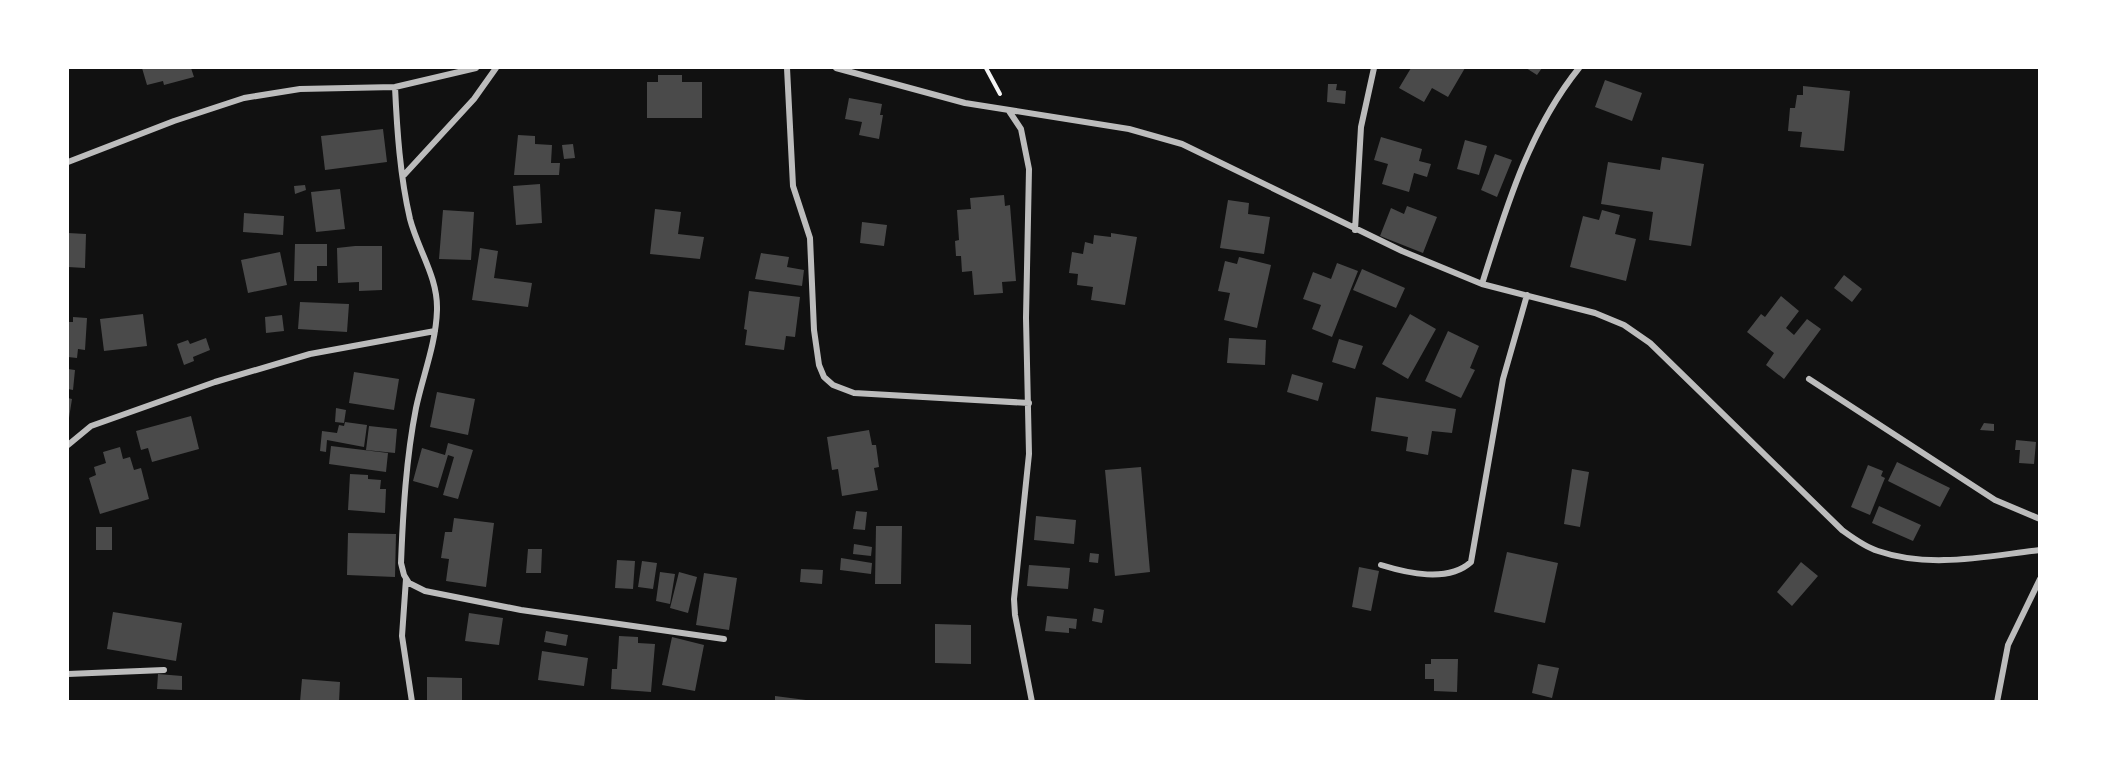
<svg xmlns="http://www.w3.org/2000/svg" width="2107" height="769" font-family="Montserrat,sans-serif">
	<rect width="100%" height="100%" fill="#111"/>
	<path fill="#4a4a4a" d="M 142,68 L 191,68 L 194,77 L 164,85 L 163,81 L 147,85 Z
		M 1411,68 L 1465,68 L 1448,97 L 1432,88 L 1424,102 L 1399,88 Z
		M 1526,68 L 1542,68 L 1537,75 Z
		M 658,75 L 682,75 L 682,82 L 702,82 L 702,118 L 647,118 L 647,82 L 658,82 Z
		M 1605,80 L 1642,93 L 1632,121 L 1595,107 Z
		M 1328,84 L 1337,84 L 1336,90 L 1346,91 L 1345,104 L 1327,102 Z
		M 1803,86 L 1850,91 L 1844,151 L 1800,147 L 1802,132 L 1788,131 L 1790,108 L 1795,108 L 1797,95 L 1803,95 Z
		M 849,98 L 882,104 L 880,115 L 883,115 L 879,139 L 859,135 L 862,122 L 845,119 Z
		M 383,129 L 387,162 L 325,170 L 321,136 Z
		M 518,135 L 535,136 L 535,144 L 552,145 L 551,163 L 560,163 L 559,175 L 514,175 Z
		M 1381,137 L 1422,149 L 1419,161 L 1431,164 L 1427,177 L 1414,173 L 1409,192 L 1382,184 L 1388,164 L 1374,160 Z
		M 1465,140 L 1487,146 L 1479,175 L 1457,169 Z
		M 573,144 L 575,158 L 564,159 L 562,145 Z
		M 1495,154 L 1512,160 L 1497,197 L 1481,190 Z
		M 1662,157 L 1704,164 L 1691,246 L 1649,240 L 1653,212 L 1601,204 L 1608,162 L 1660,170 Z
		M 540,184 L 542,223 L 516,225 L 513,186 Z
		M 305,185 L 306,190 L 295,194 L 294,186 Z
		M 340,189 L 345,229 L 316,232 L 311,192 Z
		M 1004,195 L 1005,206 L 1010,205 L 1016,281 L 1002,282 L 1003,293 L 974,295 L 972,271 L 962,272 L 961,256 L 956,256 L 955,241 L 959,240 L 957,210 L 971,209 L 970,198 Z
		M 1228,200 L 1249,203 L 1248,214 L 1270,217 L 1264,254 L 1220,248 Z
		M 1407,206 L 1437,217 L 1423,253 L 1380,236 L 1391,208 L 1404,214 Z
		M 655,209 L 681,212 L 678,234 L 704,237 L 700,259 L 650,254 Z
		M 443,210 L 474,212 L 471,260 L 439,259 Z
		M 1602,210 L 1620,215 L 1615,234 L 1636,239 L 1626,281 L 1570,267 L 1583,216 L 1599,220 Z
		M 244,213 L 284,216 L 283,235 L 243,232 Z
		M 862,222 L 887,225 L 884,246 L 860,243 Z
		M 68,233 L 86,234 L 85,268 L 68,267 Z
		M 1111,233 L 1137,237 L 1125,305 L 1091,300 L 1093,287 L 1077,285 L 1078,274 L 1069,273 L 1072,252 L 1083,254 L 1085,242 L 1093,244 L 1094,235 L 1111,237 Z
		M 295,244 L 327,244 L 327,266 L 317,266 L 317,281 L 294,281 Z
		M 355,246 L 382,246 L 382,290 L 359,291 L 359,282 L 338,283 L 337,248 Z
		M 480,248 L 498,251 L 494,278 L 532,283 L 528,307 L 472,300 Z
		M 280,252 L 287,285 L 248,293 L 241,260 Z
		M 761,253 L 789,257 L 787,267 L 804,270 L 802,286 L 755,279 Z
		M 1239,257 L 1271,265 L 1257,328 L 1224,320 L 1230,293 L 1218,291 L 1225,261 L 1237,264 Z
		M 1337,263 L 1358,271 L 1332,337 L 1312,329 L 1321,305 L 1303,299 L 1313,272 L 1331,279 Z
		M 1362,269 L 1405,288 L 1396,308 L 1353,290 Z
		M 1844,275 L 1862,289 L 1852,302 L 1834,288 Z
		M 749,291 L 800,297 L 795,337 L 786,336 L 784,350 L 745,345 L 747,330 L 744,329 Z
		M 1781,296 L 1799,311 L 1786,328 L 1794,335 L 1807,319 L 1821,329 L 1784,379 L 1766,365 L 1774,353 L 1747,332 L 1761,314 L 1765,317 Z
		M 300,302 L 349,304 L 347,332 L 298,329 Z
		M 143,314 L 147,346 L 104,351 L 100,319 Z
		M 1410,314 L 1436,329 L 1408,379 L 1382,364 Z
		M 282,315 L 284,331 L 266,333 L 265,317 Z
		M 73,317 L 87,318 L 85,350 L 78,349 L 77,358 L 68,357 L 68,322 L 73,322 Z
		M 1448,331 L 1479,346 L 1470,368 L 1475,370 L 1461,398 L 1425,381 Z
		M 206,338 L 210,350 L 193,357 L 194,361 L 184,365 L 177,344 L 188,340 L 190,344 Z
		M 1229,338 L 1266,340 L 1265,365 L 1227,363 Z
		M 1339,339 L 1363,346 L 1355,369 L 1332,362 Z
		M 68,369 L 75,370 L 73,390 L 68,389 Z
		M 354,372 L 399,379 L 394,410 L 349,403 Z
		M 1292,374 L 1323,383 L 1318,401 L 1287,392 Z
		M 437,392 L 475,399 L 468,435 L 430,427 Z
		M 1376,397 L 1456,409 L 1452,433 L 1432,431 L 1428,455 L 1406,451 L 1408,437 L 1371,431 Z
		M 68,398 L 72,399 L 69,418 L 68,418 Z
		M 336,408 L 346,410 L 344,423 L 335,422 Z
		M 191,416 L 199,449 L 152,462 L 148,448 L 141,450 L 136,431 Z
		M 345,422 L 367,425 L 364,447 L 327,440 L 326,452 L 320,451 L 322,431 L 337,433 L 339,425 L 344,426 Z
		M 1984,423 L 1994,424 L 1994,431 L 1980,430 Z
		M 369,426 L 397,429 L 395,453 L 366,450 Z
		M 869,430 L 872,445 L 876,445 L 879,467 L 874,468 L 878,490 L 842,496 L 838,469 L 832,470 L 827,437 Z
		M 2016,440 L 2036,442 L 2034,464 L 2019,463 L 2020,450 L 2015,450 Z
		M 448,443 L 473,450 L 458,499 L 443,495 L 454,457 L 448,455 L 438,488 L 413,481 L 422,448 L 445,455 Z
		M 331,446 L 388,453 L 386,472 L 329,464 Z
		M 120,447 L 123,459 L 130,457 L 134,470 L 141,468 L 149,499 L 100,514 L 89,478 L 96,475 L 94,467 L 106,463 L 103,452 Z
		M 1897,462 L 1950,488 L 1940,507 L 1888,481 Z
		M 1868,465 L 1883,471 L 1881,476 L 1885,478 L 1870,515 L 1851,507 Z
		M 1141,467 L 1150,572 L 1115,576 L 1105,470 Z
		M 1572,469 L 1589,472 L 1580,527 L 1564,524 Z
		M 350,474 L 368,475 L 368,479 L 381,480 L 380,489 L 386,489 L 385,513 L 348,510 Z
		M 1879,506 L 1921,525 L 1913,541 L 1872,523 Z
		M 856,511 L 867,512 L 865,530 L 853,529 Z
		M 1036,516 L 1076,520 L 1074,544 L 1034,540 Z
		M 454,518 L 494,523 L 486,587 L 446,581 L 449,559 L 441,558 L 445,532 L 452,532 Z
		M 876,526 L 902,526 L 901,584 L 875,584 Z
		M 96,527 L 112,527 L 112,550 L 96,550 Z
		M 348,533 L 396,534 L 395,577 L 347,575 Z
		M 854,544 L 872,547 L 871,556 L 853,554 Z
		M 528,549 L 542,549 L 541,573 L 526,573 Z
		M 1507,552 L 1558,563 L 1545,623 L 1494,612 Z
		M 1090,553 L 1099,554 L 1098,563 L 1089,562 Z
		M 841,558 L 872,563 L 871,574 L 840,570 Z
		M 617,560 L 635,561 L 633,589 L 615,588 Z
		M 642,561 L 657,563 L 653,589 L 638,587 Z
		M 1801,562 L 1818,576 L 1792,606 L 1777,592 Z
		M 1029,565 L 1070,568 L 1068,589 L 1027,586 Z
		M 1359,567 L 1379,571 L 1371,611 L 1352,607 Z
		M 801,569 L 823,570 L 822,584 L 800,582 Z
		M 660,572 L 675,574 L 670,604 L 656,601 Z
		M 679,572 L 697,577 L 688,613 L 670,608 Z
		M 704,573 L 737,578 L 729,630 L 696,625 Z
		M 1094,608 L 1104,610 L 1102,623 L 1092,621 Z
		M 113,612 L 182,623 L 176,661 L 107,649 Z
		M 469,613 L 503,618 L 499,645 L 465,641 Z
		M 1047,616 L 1077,619 L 1076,629 L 1069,628 L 1069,633 L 1045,631 Z
		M 935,624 L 971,625 L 971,664 L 935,663 Z
		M 546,631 L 568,635 L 566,646 L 544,642 Z
		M 619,636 L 638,637 L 638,643 L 655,644 L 651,692 L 611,689 L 612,669 L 617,669 Z
		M 672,637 L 704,645 L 695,691 L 662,685 Z
		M 542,651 L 588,658 L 584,686 L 538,680 Z
		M 1431,659 L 1458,659 L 1457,692 L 1434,691 L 1434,679 L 1425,679 L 1425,664 L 1431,664 Z
		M 1538,664 L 1559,668 L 1552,698 L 1532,693 Z
		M 158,674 L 182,676 L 182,690 L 157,689 Z
		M 427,677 L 462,678 L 462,702 L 427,702 Z
		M 302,679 L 340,682 L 339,702 L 300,702 Z
		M 775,696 L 806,700 L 806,702 L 775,702 Z"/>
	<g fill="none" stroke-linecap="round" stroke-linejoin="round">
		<path stroke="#f5f5f5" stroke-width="4" d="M 986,68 L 1000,94"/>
		<path stroke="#bcbcbc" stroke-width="6" d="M 787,68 L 793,186 L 810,238 L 814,330 L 819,365 L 824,377 L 833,385 L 854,393 L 1029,403
			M 836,68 L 965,103 L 1129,129 L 1182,144 L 1402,251 L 1482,284 L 1595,313 L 1624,325 L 1650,343 L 1842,530 C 1853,538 1865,547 1878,551 C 1930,569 1987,556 2040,550
			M 395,87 C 397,130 400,176 410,219 C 418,250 438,277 437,310 C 436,344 423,375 416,408 C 406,459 403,512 401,563 L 404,575 L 409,583 L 425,591 L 521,610 L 724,639
			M 1009,111 L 1021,129 L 1029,169 L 1026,318 L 1029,454 L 1014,599 L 1015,615 L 1032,702
			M 68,162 L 174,121 L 244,98 L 300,89 L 395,87 L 476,68
			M 404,175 L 474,99 L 496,68
			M 1355,230 L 1361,127 L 1374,68
			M 1482,284 C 1506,208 1529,130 1579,68
			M 1809,379 L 1995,500 L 2040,519
			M 68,445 L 91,426 L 215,382 L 310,354 L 435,331
			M 1381,565 C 1407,573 1448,583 1471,562 L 1503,379 L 1527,295
			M 406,579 L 402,636 L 412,702
			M 68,674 L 164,670
			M 1997,702 L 2008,645 L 2040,579"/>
	</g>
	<rect width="2107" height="769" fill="none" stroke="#ffffff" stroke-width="138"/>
</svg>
